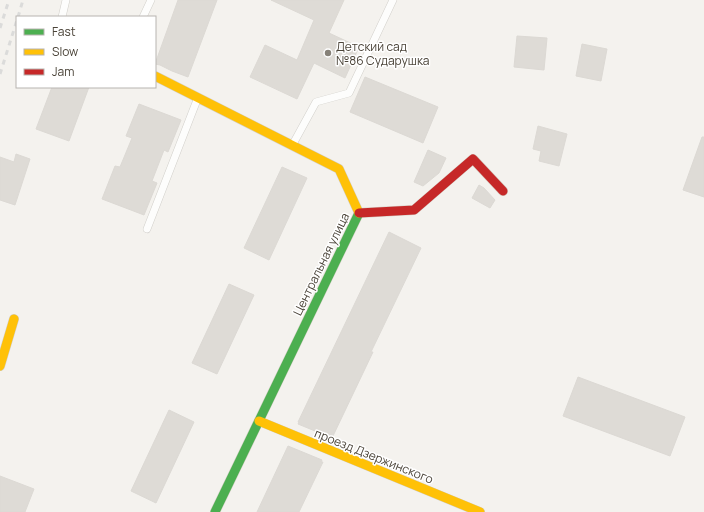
<svg xmlns="http://www.w3.org/2000/svg" width="704" height="512" font-family="Manrope,sans-serif">
	<rect width="100%" height="100%" fill="#f4f2ee"/>
	<path fill="#dedbd6" stroke="#dcd9d4" d="M 178,0 L 217,0 L 188,77 L 172,71 L 160,65 L 155,64 Z
		M 271,0 L 344,0 L 329,33 L 359,47 L 345,78 L 314,63 L 297,99 L 250,77 L 265,45 L 297,60 L 314,20 Z
		M 517,36 L 547,38 L 544,70 L 514,67 Z
		M 582,44 L 607,49 L 601,81 L 576,76 Z
		M 365,77 L 438,107 L 423,143 L 350,112 Z
		M 52,87 L 89,87 L 69,141 L 36,129 Z
		M 139,104 L 181,120 L 168,152 L 164,150 L 152,181 L 157,183 L 144,215 L 102,199 L 115,166 L 120,167 L 132,138 L 126,136 Z
		M 538,126 L 567,134 L 559,166 L 539,161 L 541,151 L 533,149 Z
		M 702,137 L 704,137 L 704,197 L 683,190 Z
		M 428,150 L 446,158 L 439,173 L 423,186 L 414,182 Z
		M 16,154 L 30,159 L 15,205 L 0,200 L 0,157 L 14,162 Z
		M 282,167 L 307,178 L 269,260 L 244,248 Z
		M 479,185 L 484,188 L 495,200 L 490,208 L 472,198 Z
		M 389,232 L 421,248 L 371,352 L 373,352 L 332,438 L 298,424 L 299,422 L 298,422 Z
		M 229,284 L 254,295 L 217,374 L 192,363 Z
		M 578,377 L 685,417 L 670,456 L 563,416 Z
		M 169,410 L 194,422 L 156,503 L 131,491 Z
		M 288,446 L 322,460 L 321,462 L 323,462 L 299,512 L 257,512 Z
		M 0,476 L 34,489 L 25,512 L 0,512 Z"/>
	<g fill="none" stroke-linecap="round" stroke-linejoin="round">
		<g stroke="#d2d0cb" stroke-width="8">
			<path id="lane" d="M 62,17 L 66,0
				M 143,17 L 151,0
				M 293,144 L 316,102 L 349,93 L 393,0
				M 147,229 L 197,100"/>
		</g>
		<g stroke="#d3cfc5" stroke-width="10">
			<path id="fast" d="M 215,512 L 359,213"/>
		</g>
		<g stroke="#d3cfc5" stroke-width="10">
			<path id="slow" d="M 155,76 L 339,169 L 359,213
				M 0,366 L 14,319
				M 259,421 L 480,512"/>
		</g>
		<g stroke="#d3cfc5" stroke-width="10">
			<path id="jam" d="M 359,213 L 414,210 L 473,159 L 503,191"/>
		</g>
		<use href="#lane" stroke="#fdfdfc" stroke-width="7"/>
		<use href="#fast" stroke="#4caf50" stroke-width="9"/>
		<use href="#slow" stroke="#ffc107" stroke-width="9"/>
		<use href="#jam" stroke="#c62828" stroke-width="9"/>
		<path stroke="#dbdbda" stroke-width="3" stroke-dasharray="5 5" stroke-linecap="butt" d="M 18,17 L 23,0
			M 0,28 L 9,0
			M 0,74 L 17,20"/>
	</g>
	<circle fill="#868178" stroke="#fff" stroke-width="1.5" cx="328" cy="53" r="4"/>
	<g text-anchor="middle" dominant-baseline="central" stroke-width="3" stroke-linejoin="round" paint-order="stroke">
		<g font-size="12" fill="#4b4439" stroke="#fff" text-anchor="start">
			<text x="336" y="46">Детский сад<tspan x="336" dy="14">№86 Сударушка</tspan></text>
		</g>
		<g font-size="12" fill="#4b4439" stroke="#fff">
			<text transform="translate(321 264) rotate(-64)">Центральная улица</text>
			<text transform="translate(374 456) rotate(22)">проезд Дзержинского</text>
		</g>
	</g>
	<rect x="16" y="16" width="140" height="72" fill="#ffffff" stroke="#b7b4b0"/>
	<rect x="24" y="29" width="20" height="6" fill="#4caf50" stroke="#b7b4b0"/>
	<text x="52" y="36" font-size="12" fill="#4b4439">Fast</text>
	<rect x="24" y="49" width="20" height="6" fill="#ffc107" stroke="#b7b4b0"/>
	<text x="52" y="56" font-size="12" fill="#4b4439">Slow</text>
	<rect x="24" y="69" width="20" height="6" fill="#c62828" stroke="#b7b4b0"/>
	<text x="52" y="76" font-size="12" fill="#4b4439">Jam</text>
</svg>
